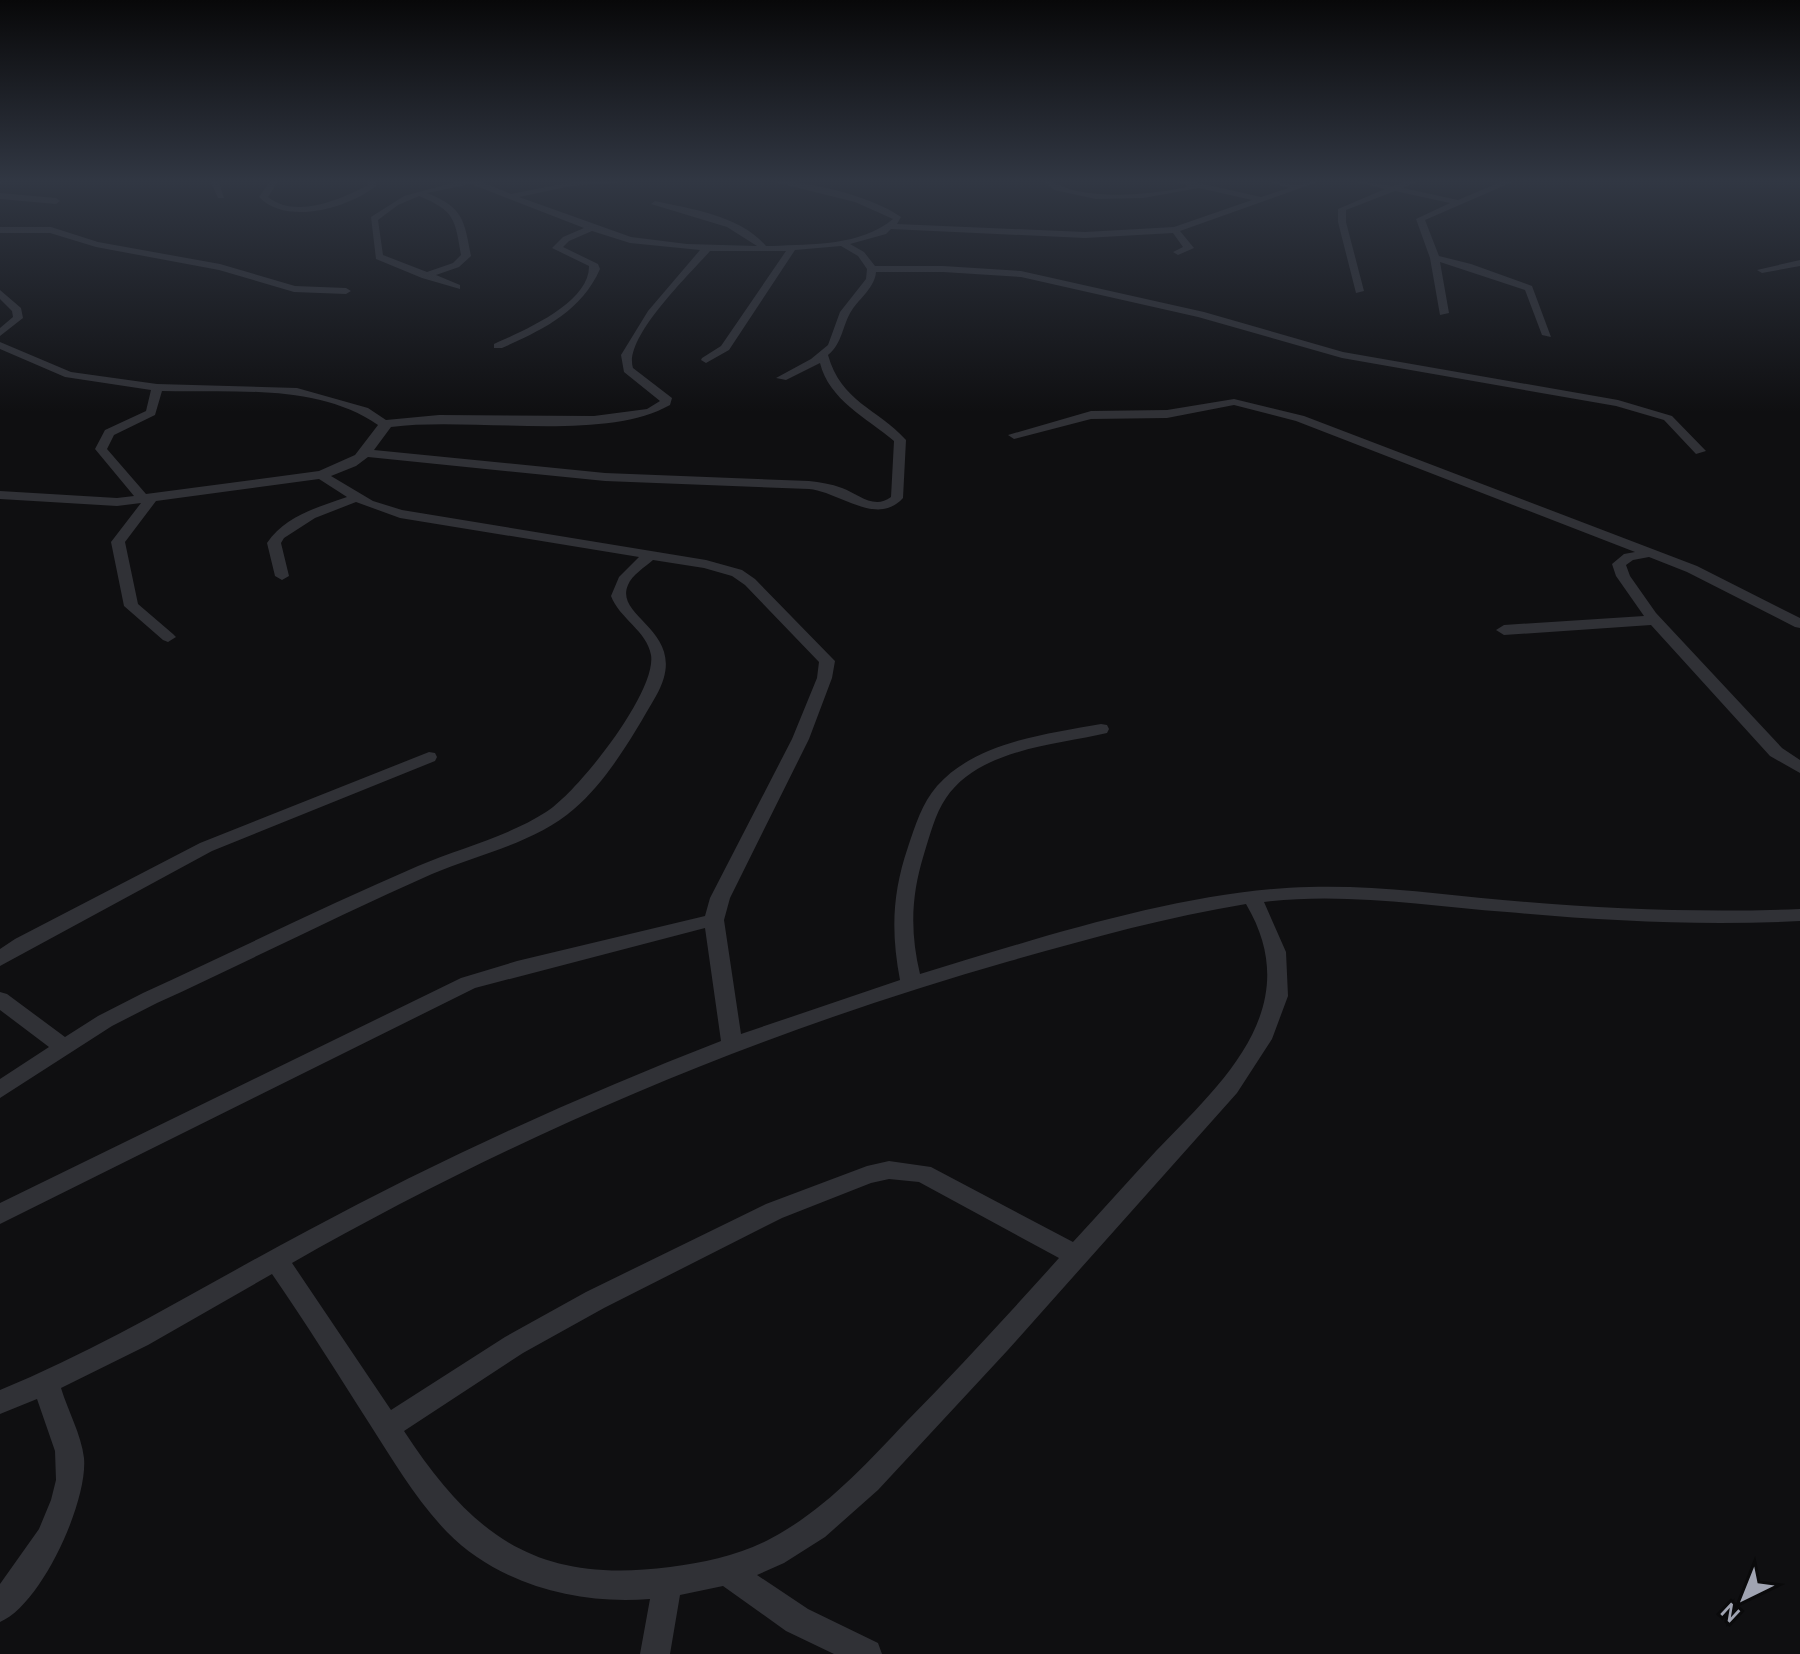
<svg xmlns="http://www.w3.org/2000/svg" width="1800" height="1654" font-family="Manrope,sans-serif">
	<rect width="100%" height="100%" fill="#0f0f11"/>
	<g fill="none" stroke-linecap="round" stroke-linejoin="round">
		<path fill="#303136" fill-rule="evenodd" d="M 0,180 L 7,180 L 0,183 Z
			M 210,180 L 218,180 L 224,198 L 218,198 Z
			M 271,180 L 279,180 L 268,197 C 295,219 340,200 368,185 L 368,180 L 376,180 L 376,186 C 348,208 287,226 259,197 Z
			M 463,180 L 477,180 L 511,194 L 571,182 L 655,180 L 571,186 L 519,197 L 631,237 L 687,244 L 757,246 L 727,227 L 651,204 L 655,201 C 692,209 741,216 766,246 L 772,246 C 812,244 861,246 893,219 L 855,202 L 766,180 C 804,180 870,195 901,217 L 897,224 L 1085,232 L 1174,227 L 1252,200 L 1199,188 L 1143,198 L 1096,199 L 1054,190 L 1042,180 C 1055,180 1064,189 1077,191 C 1112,198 1149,194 1183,188 L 1189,186 L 1170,180 L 1186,180 L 1261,197 L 1289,188 L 1262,180 L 1297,185 L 1323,180 L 1180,231 L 1194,248 L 1178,255 L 1173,252 L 1183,247 L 1173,233 L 1085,238 L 891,229 L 886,234 L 850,244 L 864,252 L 875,266 L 943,266 L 1021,271 L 1204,312 L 1343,352 L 1618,400 L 1672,416 L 1706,451 L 1696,454 L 1664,420 L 1616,406 L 1342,358 L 1198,317 L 1021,277 L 943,272 L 876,272 C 875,287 860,298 852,310 C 842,325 843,343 828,355 C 841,402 877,408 906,440 L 903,498 C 877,527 840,492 809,489 L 605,481 L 368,457 L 356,466 L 331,476 L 373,501 L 402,510 L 706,560 L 742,570 L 755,579 L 832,658 L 835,661 L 832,678 L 809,739 L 730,898 L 724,920 L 741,1034 L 900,980 C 891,932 892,894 908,847 C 915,826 922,803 937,786 C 976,742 1046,734 1101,724 L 1107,725 L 1109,729 L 1107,733 C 1055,745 979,749 946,798 C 935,814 930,835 924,854 C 911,896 910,932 920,974 C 1039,938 1185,890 1309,887 C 1374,885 1439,894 1503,900 C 1602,909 1701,913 1800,909 L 1800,921 C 1702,926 1605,921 1507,912 C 1426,906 1345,892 1264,902 L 1286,952 L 1288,996 L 1272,1039 L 1237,1093 L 1007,1351 L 878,1490 L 825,1537 L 784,1563 L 757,1575 L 808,1609 L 878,1643 L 882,1654 L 834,1654 L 786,1631 L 723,1586 L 680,1595 L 670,1654 L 640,1654 L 650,1599 C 578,1605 499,1585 447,1532 C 416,1500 393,1460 369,1423 C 337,1373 306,1323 272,1274 L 148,1345 L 61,1388 C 68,1411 81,1434 84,1458 C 88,1502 41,1605 0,1622 L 0,1584 L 39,1529 L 51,1500 L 56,1480 L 55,1451 L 37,1399 L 0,1414 L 0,1390 C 107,1346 205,1285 307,1231 C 441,1159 579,1096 721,1041 L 705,928 L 475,988 L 0,1224 L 0,1203 L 461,978 L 517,961 L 705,916 L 710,898 L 792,739 L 817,678 L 819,662 L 745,585 L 732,576 L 704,568 L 653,560 C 645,567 632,575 628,585 C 613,619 693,631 656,696 C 634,734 608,780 574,809 C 535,843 479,854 432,874 C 339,915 249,961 157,1003 L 112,1026 L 0,1098 L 0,1079 L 49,1047 L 0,1010 L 0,992 L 7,994 L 65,1037 L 98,1016 L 143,993 C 235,951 325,906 418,866 C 460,848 507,837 546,812 C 577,793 657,692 651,655 C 647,631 619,618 611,596 L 619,577 L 639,557 L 400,518 L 356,502 L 315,518 L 284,538 L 281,543 L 289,576 L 282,580 L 275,576 L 267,543 C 285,516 318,507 347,497 L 319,479 L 156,501 L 125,542 L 138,604 L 173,634 L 176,637 L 168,642 L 163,640 L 124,606 L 111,542 L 141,503 L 117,506 L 0,499 L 0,491 L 117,498 L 134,496 L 95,449 L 105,430 L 146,411 L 151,390 L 65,377 L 0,349 L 0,342 L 71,372 L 157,384 L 297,388 L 368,408 L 386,420 L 439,415 L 594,416 L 647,409 L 660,401 L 624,372 L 621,355 L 648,311 L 700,250 L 630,243 L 592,231 L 569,241 L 563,247 L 598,264 L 600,269 C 581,312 542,330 502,348 L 494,348 L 494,344 C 523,331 590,303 589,266 L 552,248 L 563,237 L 584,228 L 471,184 L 427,193 C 464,208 464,220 471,256 L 459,267 L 436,275 L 460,285 L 460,289 L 422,278 L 376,259 L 371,217 L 404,196 ZM 419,196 C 455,211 455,219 461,255 L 453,263 L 427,272 L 383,255 L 378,220 L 398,205 ZM 841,246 L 858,256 L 867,269 L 866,279 L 840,312 L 828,345 L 811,359 L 776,378 L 786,380 L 820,363 C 829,400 867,418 894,441 L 891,497 C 874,510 858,494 842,488 C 831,484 820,482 809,481 L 605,473 L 374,450 L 391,427 C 470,416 603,443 670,405 L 672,398 L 633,368 C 623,338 690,274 710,251 L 786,251 L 721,346 L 702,358 L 701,360 L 706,363 L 729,350 L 795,250 ZM 162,391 C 232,393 317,383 378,425 L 355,455 L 319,471 L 146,494 L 107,449 L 114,435 L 155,415 ZM 1246,904 C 1307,1007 1224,1081 1156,1151 C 1128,1181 1101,1212 1073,1242 L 931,1167 L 889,1161 L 867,1166 L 766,1204 L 586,1292 L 505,1337 L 391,1410 L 292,1263 C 518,1134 760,1032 1010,961 C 1088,939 1166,917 1246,904 ZM 889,1179 L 919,1182 L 1059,1258 C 1009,1314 958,1369 906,1422 C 868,1462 831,1503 784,1531 C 749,1553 710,1562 670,1567 C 538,1584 474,1538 404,1431 L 523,1353 L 604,1308 L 782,1218 L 871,1183 Z
			M 1349,180 L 1393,186 L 1409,180 L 1421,180 L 1403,188 L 1458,200 L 1505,180 L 1517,180 L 1425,220 L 1439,256 L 1471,264 L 1532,286 L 1551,337 L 1542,335 L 1525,290 L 1440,262 L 1449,313 L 1440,315 L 1430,258 L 1416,219 L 1450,203 L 1395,191 L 1346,210 L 1346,222 L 1364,291 L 1356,293 L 1338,222 L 1338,209 L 1385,189 Z
			M 0,193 L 56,198 L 60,201 L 56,204 L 0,199 Z
			M 0,227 L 51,227 L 98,242 L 220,264 L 295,286 L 346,288 L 351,291 L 346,294 L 294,292 L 219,270 L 96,247 L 50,233 L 0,233 Z
			M 1800,260 L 1800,266 L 1762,273 L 1757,270 Z
			M 0,290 L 21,308 L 23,318 L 0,336 L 0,328 L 13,317 L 12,311 L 0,299 Z
			M 1234,399 L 1304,416 L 1697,566 L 1800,618 L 1800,628 L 1795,627 L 1687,572 L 1649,557 L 1633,560 L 1626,565 L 1630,576 L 1656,613 L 1782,748 L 1800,760 L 1800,773 L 1770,756 L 1651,625 L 1504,635 L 1496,630 L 1504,625 L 1644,616 L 1616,576 L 1612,564 L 1624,554 L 1635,552 L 1296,421 L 1234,405 L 1167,418 L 1091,419 L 1014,439 L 1008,435 L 1091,411 L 1167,410 Z
			M 429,752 L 435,753 L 437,757 L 435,761 L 212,851 L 0,966 L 0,949 L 15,939 L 200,843 Z"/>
	</g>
	<linearGradient id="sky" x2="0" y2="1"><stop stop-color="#080809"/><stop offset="0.44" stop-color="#313743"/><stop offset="1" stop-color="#313743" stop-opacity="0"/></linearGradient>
	<rect width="1800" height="412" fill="url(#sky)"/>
	<g transform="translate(1744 1598) rotate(223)" stroke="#0a0a0b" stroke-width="6" paint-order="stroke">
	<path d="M0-6L14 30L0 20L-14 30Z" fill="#a0a4b2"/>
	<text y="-12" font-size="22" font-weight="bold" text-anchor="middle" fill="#a0a4b2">N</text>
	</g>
</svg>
